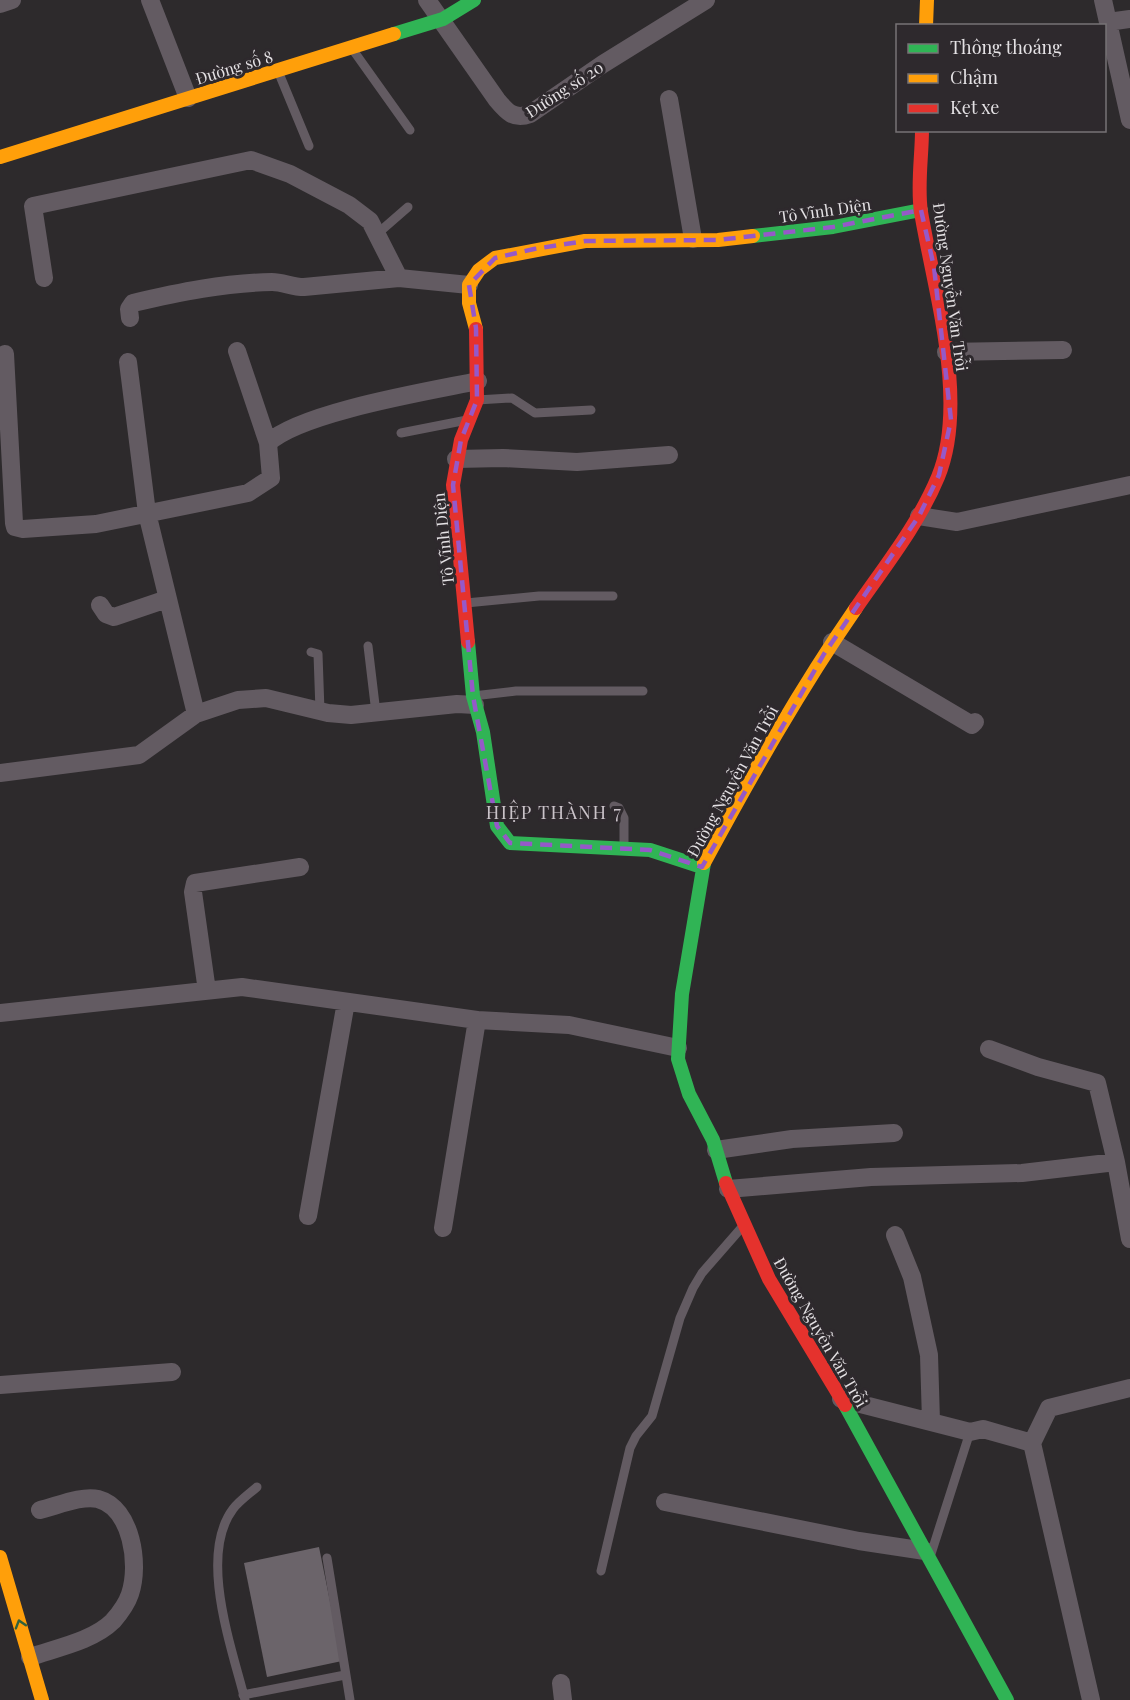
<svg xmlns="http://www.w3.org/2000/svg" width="1130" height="1700" font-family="'Playfair Display',serif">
	<rect width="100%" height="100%" fill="#2d2a2c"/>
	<path fill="#6b646a" d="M 319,1547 L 342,1661 L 267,1677 L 244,1563 Z"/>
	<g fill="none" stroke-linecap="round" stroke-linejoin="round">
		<path stroke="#635b62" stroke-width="9" d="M 353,50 L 410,130
			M 278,71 L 309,146
			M 377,234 L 408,207
			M 477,400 L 512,398 L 535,413 L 591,410
			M 401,433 L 467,420
			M 466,603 L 539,596 L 613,596
			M 368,646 L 376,713
			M 311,652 L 318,654 L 320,711
			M 473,696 L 516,691 L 643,691
			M 614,806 L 619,808 L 624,818 L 624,848
			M 931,1554 L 970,1432
			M 327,1558 L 350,1700
			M 601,1571 L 630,1448 L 636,1436 L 652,1416 L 680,1318 L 693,1288 L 702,1273 L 743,1226
			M 243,1695 L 345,1675
			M 245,1700 C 232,1648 198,1556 233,1509 C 239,1501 249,1494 257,1487"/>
		<path stroke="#635b62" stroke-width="18" d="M 150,0 L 188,98
			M 427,0 L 497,100 C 507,112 514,120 530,114 L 603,64 L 706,0
			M 1103,0 L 1130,120
			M 0,4 L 12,0
			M 1108,22 L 1130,19
			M 669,99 L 693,239
			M 44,278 L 33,206 L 251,160 L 290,174 L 349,205 L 370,221 L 399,278 L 469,285
			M 130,318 L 129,309 L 133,303 C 180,292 224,283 272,282 C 283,282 292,287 304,287 L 399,278
			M 237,351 L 268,443
			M 946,352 L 1063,350
			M 5,354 L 14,523 L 15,527 L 23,529 L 96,524 L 248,493 L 271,478 L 268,443 C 301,412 430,391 478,381
			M 128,362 L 147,513 L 196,714
			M 456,459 L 503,458 L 577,462 L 669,455
			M 919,516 L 957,522 L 1130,485
			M 100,605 L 106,614 L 114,617 L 167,599
			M 832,642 L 972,725 L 975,722
			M 0,773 L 139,755 L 196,714 L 238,700 L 266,698 L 328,713 L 351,715 L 457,704 L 475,705
			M 207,991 L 193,892 L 195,883 L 300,867
			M 0,1013 L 242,987 L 477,1020 L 569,1025 L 678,1048
			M 989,1049 L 1038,1067 L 1097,1083 L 1116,1162 L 1130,1239
			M 716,1150 L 792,1139 L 894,1133
			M 728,1189 L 871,1177 L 1022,1173 L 1116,1162
			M 308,1216 L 346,1002
			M 443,1228 L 477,1020
			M 895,1235 L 912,1277 L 929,1355 L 931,1421
			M 0,1385 L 172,1372
			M 841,1399 L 970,1432 L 983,1429 L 1032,1443
			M 665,1502 L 859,1541 L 925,1551
			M 30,1657 C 56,1648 93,1641 113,1621 C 120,1613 127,1603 130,1594 C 140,1565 132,1508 98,1499 C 82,1495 57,1506 40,1510
			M 561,1683 L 563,1700
			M 1091,1700 L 1032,1443 L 1049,1408 L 1130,1388"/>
		<path stroke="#30b455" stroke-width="14" d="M 394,34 L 443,19 L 474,0
			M 753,236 L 833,227 L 921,210
			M 468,642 L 473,696 L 483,732 L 497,826 L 510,843 L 650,850 L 702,867
			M 704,863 L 682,994 L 678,1059 L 689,1094 L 713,1140 L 726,1183
			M 845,1405 L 1007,1700"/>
		<path stroke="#ff9f0a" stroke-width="14" d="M 926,26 L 927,0
			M 0,157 L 394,34
			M 476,329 L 469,303 L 469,285 L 479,270 L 495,258 L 585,241 L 718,240 L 753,236
			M 704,863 C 751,776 800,689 856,608
			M 0,1557 L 42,1700"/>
		<path stroke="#e5322d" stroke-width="14" d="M 856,608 C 885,566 918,525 938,477 C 969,402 934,290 921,212 C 917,186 922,156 922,130
			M 468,642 L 453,485 L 461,440 L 477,400 L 476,329
			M 726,1183 L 769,1279 L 845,1405"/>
	</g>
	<defs><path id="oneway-chevron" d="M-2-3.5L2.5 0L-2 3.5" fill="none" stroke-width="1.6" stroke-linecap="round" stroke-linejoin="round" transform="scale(1.5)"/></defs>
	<use stroke="#2f613d" href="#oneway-chevron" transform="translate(20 1624) rotate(-107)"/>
	<path fill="none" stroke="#9559c8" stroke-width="4.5" stroke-dasharray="12 8" stroke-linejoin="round" d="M 921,210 L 934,267 L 951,420 L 939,475 L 919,516 L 824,654 L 702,867 L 650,850 L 510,843 L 497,826 L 473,696 L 453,485 L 461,440 L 477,400 L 476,328 L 469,285 L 495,258 L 534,249 L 585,241 L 718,240 L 833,227 Z"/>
	<g text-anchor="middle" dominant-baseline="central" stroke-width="6" stroke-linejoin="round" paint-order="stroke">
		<g font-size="16" fill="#e4e1e4" stroke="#2e292d">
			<text transform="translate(234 67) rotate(-17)">Đường số 8</text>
			<text transform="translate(564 89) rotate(-33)">Đường số 20</text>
			<text transform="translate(825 210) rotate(-8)">Tô Vĩnh Diện</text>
			<text transform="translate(951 287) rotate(82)">Đường Nguyễn Văn Trỗi</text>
			<text transform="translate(443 539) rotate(-96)">Tô Vĩnh Diện</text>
			<text transform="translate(732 781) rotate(-61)">Đường Nguyễn Văn Trỗi</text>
			<text transform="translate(821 1332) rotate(60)">Đường Nguyễn Văn Trỗi</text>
		</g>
		<g font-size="18" letter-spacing="1.5" fill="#cac3c9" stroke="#2e292d">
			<text x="554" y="812">HIỆP THÀNH 7</text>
		</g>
	</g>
	<rect x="896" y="24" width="210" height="108" fill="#2e292d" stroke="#777376" stroke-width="1.5"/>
	<rect x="908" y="44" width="30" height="9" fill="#30b455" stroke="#777376" stroke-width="1.5"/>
	<text x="950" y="54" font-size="18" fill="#e4e1e4">Thông thoáng</text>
	<rect x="908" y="74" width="30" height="9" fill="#ff9f0a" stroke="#777376" stroke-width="1.5"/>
	<text x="950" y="84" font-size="18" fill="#e4e1e4">Chậm</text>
	<rect x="908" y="104" width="30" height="9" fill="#e5322d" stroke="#777376" stroke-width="1.5"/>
	<text x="950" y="114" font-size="18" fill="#e4e1e4">Kẹt xe</text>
</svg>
